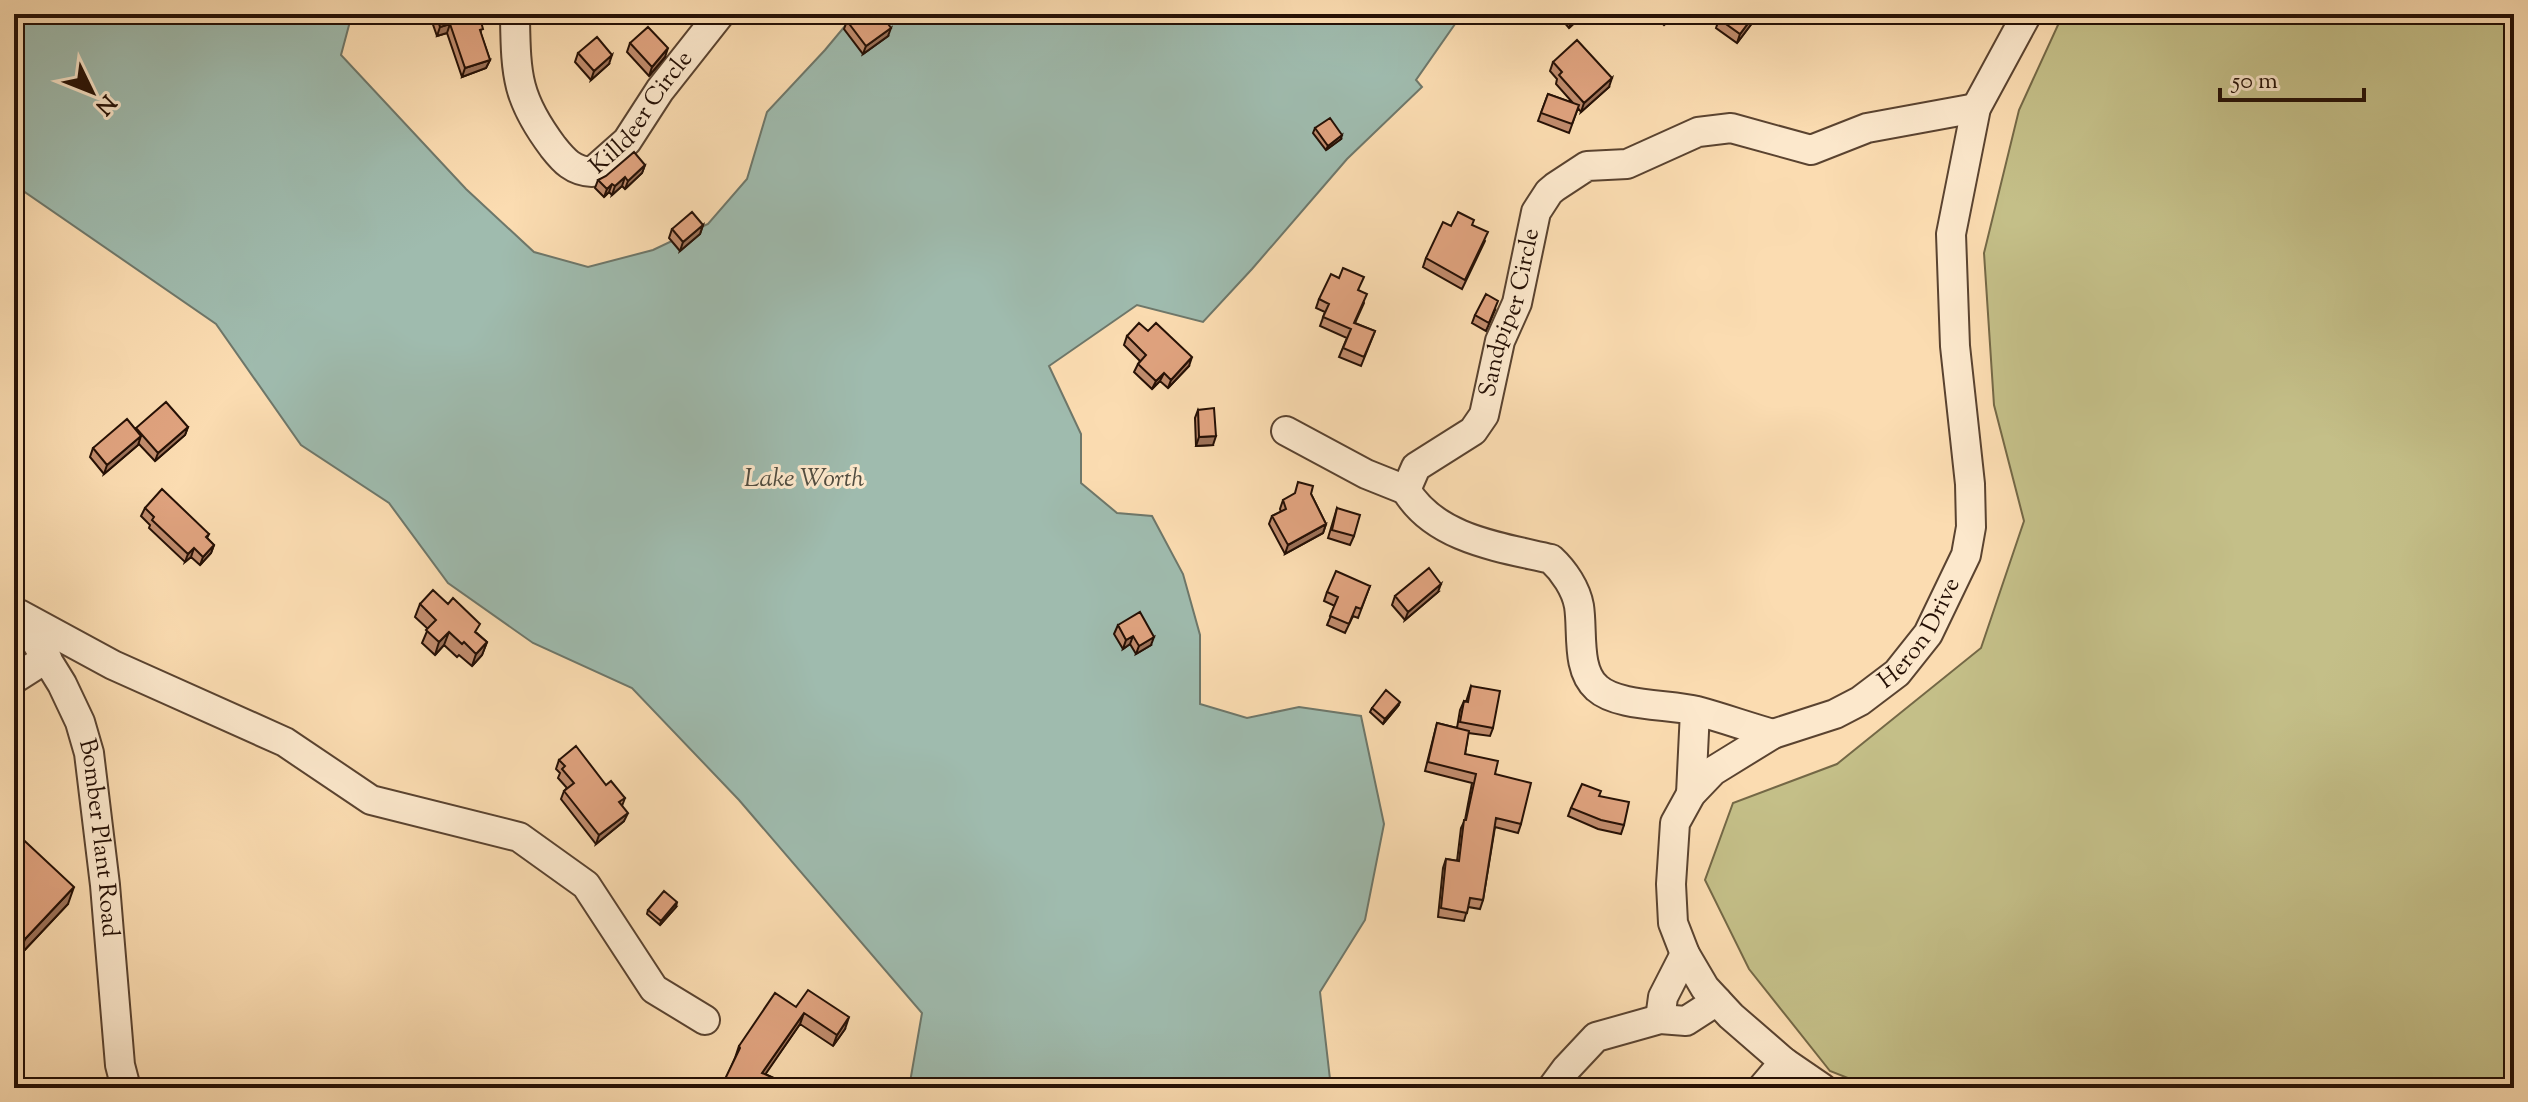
<svg xmlns="http://www.w3.org/2000/svg" width="2528" height="1102" font-family="'Sorts Mill Goudy',serif">
	<rect width="100%" height="100%" fill="#fbdcb1"/>
	<filter id="stains"><feTurbulence type="fractalNoise" baseFrequency=".0025" numOctaves="4"/><feColorMatrix values="0 0 0 0 .2 0 0 0 0 .09 0 0 0 0 .02 0 0 0 .5 -.17"/></filter>
	<radialGradient id="worn" r=".72"><stop offset=".6" stop-color="#630" stop-opacity="0"/><stop offset="1" stop-color="#630" stop-opacity=".3"/></radialGradient>
	<path fill="#c4bf88" stroke="#746846" stroke-width="2" d="M 2063,14 L 2514,14 L 2514,1088 L 1873,1088 L 1830,1071 L 1749,969 L 1705,880 L 1733,803 L 1837,764 L 1981,648 L 2024,521 L 1994,405 L 1984,253 L 2019,110 Z"/>
	<path fill="#9fbbae" stroke="#6e776a" stroke-width="2" d="M 14,14 L 161,14 L 217,20 L 224,14 L 352,14 L 341,55 L 466,189 L 534,252 L 588,267 L 653,250 L 708,224 L 747,179 L 767,112 L 825,50 L 855,14 L 1462,14 L 1416,80 L 1422,87 L 1347,159 L 1252,269 L 1203,322 L 1137,305 L 1049,366 L 1081,434 L 1081,483 L 1117,513 L 1152,516 L 1183,574 L 1200,635 L 1200,704 L 1247,718 L 1299,707 L 1361,716 L 1384,824 L 1365,920 L 1320,992 L 1331,1088 L 909,1088 L 922,1013 L 739,800 L 632,688 L 533,643 L 448,583 L 389,503 L 301,445 L 216,324 L 19,188 L 14,179 Z"/>
	<g fill="none" stroke-linecap="round" stroke-linejoin="round">
		<g stroke="#5a4330" stroke-width="32">
			<g id="minor">
				<path id="s1" d="M 517,14 L 515,19 C 516,76 517,99 553,147 C 564,161 573,171 592,172 L 627,141 L 660,90 L 720,14"/>
				<path d="M 1286,431 L 1366,474 L 1406,490"/>
				<path d="M 19,614 L 113,665 L 285,742 L 371,800 L 519,837 L 586,885 L 654,989 L 705,1020"/>
				<path id="s2" d="M 20,616 L 62,684 L 80,722 L 89,753 L 105,885 L 120,1065 L 126,1088"/>
				<path d="M 14,679 L 47,658"/>
				<path id="s3" d="M 1773,734 C 1748,727 1723,718 1697,711 C 1670,704 1618,707 1597,688 C 1576,670 1583,631 1579,606 C 1576,589 1564,571 1551,559 C 1500,547 1435,539 1406,490 L 1416,467 L 1473,431 L 1484,415 L 1500,341 L 1517,303 L 1536,212 L 1549,192 L 1555,187 L 1587,166 L 1627,164 L 1698,132 L 1731,128 L 1811,150 L 1867,128 L 1976,108"/>
				<path d="M 1691,794 L 1695,711"/>
				<path d="M 1660,1019 L 1663,997 L 1685,954"/>
				<path d="M 1552,1088 L 1566,1069 L 1596,1037 L 1660,1019 L 1686,1021 L 1717,1001"/>
				<path d="M 1762,1088 L 1784,1062"/>
				<path id="s4" d="M 1822,1088 L 1784,1062 L 1731,1016 L 1705,988 L 1685,954 L 1673,923 L 1671,884 L 1675,823 L 1691,794 L 1713,771 L 1773,734 L 1835,714 L 1860,701 L 1897,673 L 1928,634 L 1966,555 L 1971,527 L 1970,484 L 1955,346 L 1951,234 L 1976,108 L 2027,14"/>
			</g>
		</g>
		<use href="#minor" stroke="#fce8cc" stroke-width="28"/>
	</g>
	<path fill="#c18c6d" stroke="#251005" stroke-width="2" d="M 431,14 L 479,14 L 481,34 L 490,60 L 486,68 L 462,77 L 447,33 L 437,36 L 430,16 Z
		M 1557,14 L 1584,14 L 1569,28 Z
		M 1653,14 L 1675,14 L 1664,25 Z
		M 1759,14 L 1737,43 L 1716,28 L 1719,19 Z
		M 847,21 L 888,36 L 863,54 L 844,29 Z
		M 630,43 L 665,57 L 649,76 L 627,52 Z
		M 578,53 L 609,64 L 591,80 L 575,62 Z
		M 1553,62 L 1609,87 L 1581,112 L 1578,108 L 1569,133 L 1538,121 L 1548,94 L 1573,103 L 1556,84 L 1557,79 L 1550,71 Z
		M 1315,128 L 1341,139 L 1326,150 L 1313,133 Z
		M 645,165 L 642,173 L 625,189 L 622,186 L 612,195 L 609,192 L 604,197 L 595,188 L 598,180 Z
		M 703,225 L 700,234 L 680,251 L 669,238 L 672,229 Z
		M 1472,225 L 1485,241 L 1462,289 L 1423,267 L 1426,258 L 1451,226 Z
		M 1359,291 L 1364,303 L 1355,323 L 1375,331 L 1361,366 L 1339,357 L 1347,338 L 1320,326 L 1325,312 L 1316,308 L 1319,299 Z
		M 1495,310 L 1486,331 L 1472,323 L 1475,315 Z
		M 1127,336 L 1189,366 L 1168,388 L 1160,381 L 1152,389 L 1134,372 L 1138,364 L 1140,361 L 1124,345 Z
		M 1198,410 L 1213,445 L 1196,446 L 1195,418 Z
		M 188,427 L 185,435 L 155,461 L 138,443 L 138,445 L 104,474 L 90,457 L 93,448 L 136,430 L 136,428 Z
		M 1311,494 L 1326,524 L 1323,533 L 1285,554 L 1269,524 L 1272,516 L 1281,512 L 1280,509 L 1283,500 Z
		M 145,508 L 209,534 L 207,538 L 214,545 L 211,553 L 200,565 L 191,557 L 185,562 L 149,528 L 150,525 L 141,516 Z
		M 1337,508 L 1354,536 L 1350,545 L 1328,538 Z
		M 1370,586 L 1358,618 L 1353,616 L 1345,633 L 1327,625 L 1335,606 L 1324,601 L 1327,592 Z
		M 1438,592 L 1405,620 L 1392,605 L 1395,596 Z
		M 420,604 L 477,633 L 487,642 L 482,655 L 472,666 L 459,655 L 457,657 L 444,645 L 435,655 L 422,643 L 428,629 L 415,617 Z
		M 1118,625 L 1151,645 L 1136,654 L 1130,644 L 1123,649 L 1114,634 Z
		M 1471,686 L 1493,728 L 1490,736 L 1468,733 L 1465,754 L 1495,774 L 1521,824 L 1518,833 L 1495,827 L 1483,900 L 1480,909 L 1468,907 L 1464,921 L 1438,917 L 1443,868 L 1446,859 L 1457,861 L 1461,828 L 1465,820 L 1472,783 L 1425,771 L 1437,723 L 1457,728 L 1460,710 L 1464,701 L 1466,702 Z
		M 1398,706 L 1383,724 L 1370,712 L 1372,708 Z
		M 559,760 L 606,785 L 625,798 L 622,806 L 624,821 L 596,844 L 561,799 L 564,791 L 567,788 L 558,778 L 560,773 L 556,769 Z
		M 1599,796 L 1624,825 L 1621,834 L 1598,829 L 1568,816 L 1571,808 Z
		M 14,831 L 68,904 L 19,956 L 14,951 Z
		M 676,907 L 660,925 L 647,914 L 648,910 Z
		M 796,1007 L 845,1029 L 833,1046 L 800,1024 L 765,1074 L 776,1079 L 773,1088 L 722,1088 L 735,1058 L 739,1046 Z"/>
	<path fill="#9d7259" stroke="#251005" stroke-width="2" d="M 1578,14 L 1584,14 L 1569,28 L 1572,19 Z
		M 1670,14 L 1675,14 L 1664,25 L 1667,16 Z
		M 1755,14 L 1759,14 L 1737,43 L 1740,34 Z
		M 450,24 L 447,33 L 437,36 L 440,27 Z
		M 891,28 L 888,36 L 863,54 L 866,46 Z
		M 668,48 L 665,57 L 649,76 L 652,67 Z
		M 612,55 L 609,64 L 591,80 L 594,71 Z
		M 490,60 L 486,68 L 462,77 L 465,68 Z
		M 1612,78 L 1609,87 L 1581,112 L 1584,103 Z
		M 1342,135 L 1341,139 L 1326,150 L 1328,146 Z
		M 645,165 L 642,173 L 625,189 L 628,181 Z
		M 625,177 L 622,186 L 612,195 L 615,186 Z
		M 612,184 L 609,192 L 604,197 L 607,189 Z
		M 703,225 L 700,234 L 680,251 L 683,242 Z
		M 1192,357 L 1189,366 L 1168,388 L 1171,380 Z
		M 1164,373 L 1160,381 L 1152,389 L 1156,381 Z
		M 188,427 L 185,435 L 155,461 L 158,453 Z
		M 141,436 L 138,445 L 104,474 L 107,465 Z
		M 1216,436 L 1213,445 L 1196,446 L 1199,437 Z
		M 1326,524 L 1323,533 L 1285,554 L 1288,545 Z
		M 214,545 L 211,553 L 200,565 L 203,557 Z
		M 194,548 L 191,557 L 185,562 L 188,554 Z
		M 1441,584 L 1438,592 L 1405,620 L 1408,612 Z
		M 449,632 L 444,645 L 435,655 L 439,642 Z
		M 1133,636 L 1130,644 L 1123,649 L 1126,640 Z
		M 1154,637 L 1151,645 L 1136,654 L 1139,646 Z
		M 487,642 L 482,655 L 472,666 L 476,654 Z
		M 1400,702 L 1398,706 L 1383,724 L 1385,719 Z
		M 628,813 L 624,821 L 596,844 L 599,835 Z
		M 74,887 L 68,904 L 19,956 L 25,939 Z
		M 677,902 L 676,907 L 660,925 L 661,921 Z
		M 804,1013 L 800,1024 L 758,1085 L 762,1073 Z
		M 849,1017 L 845,1029 L 833,1046 L 837,1035 Z"/>
	<path fill="#e0a37f" stroke="#251005" stroke-width="2" d="M 436,14 L 479,14 L 483,29 L 480,30 L 490,60 L 465,68 L 450,24 L 440,27 Z
		M 856,14 L 881,14 L 891,28 L 866,46 L 847,21 Z
		M 1568,14 L 1578,14 L 1572,19 Z
		M 1723,14 L 1755,14 L 1740,34 L 1719,19 Z
		M 648,27 L 668,48 L 652,67 L 630,43 Z
		M 597,37 L 612,55 L 594,71 L 578,53 Z
		M 1577,40 L 1612,78 L 1584,103 L 1559,75 L 1562,72 L 1553,62 Z
		M 1548,94 L 1579,105 L 1572,124 L 1541,113 Z
		M 1330,118 L 1342,135 L 1328,146 L 1315,128 Z
		M 634,152 L 645,165 L 628,181 L 625,177 L 615,186 L 612,184 L 607,189 L 598,180 L 606,176 Z
		M 692,212 L 703,225 L 683,242 L 672,229 Z
		M 1458,212 L 1474,220 L 1472,225 L 1488,232 L 1465,280 L 1426,258 L 1443,222 L 1451,226 Z
		M 1343,268 L 1364,277 L 1358,290 L 1367,294 L 1354,323 L 1375,331 L 1364,357 L 1343,348 L 1351,329 L 1323,317 L 1329,304 L 1319,299 L 1331,274 L 1339,278 Z
		M 1486,294 L 1498,301 L 1489,323 L 1475,315 Z
		M 1139,323 L 1148,331 L 1156,323 L 1192,357 L 1171,380 L 1164,373 L 1156,381 L 1138,364 L 1146,355 L 1127,336 Z
		M 166,402 L 188,427 L 158,453 L 136,428 Z
		M 1214,408 L 1216,436 L 1199,437 L 1198,410 Z
		M 127,419 L 141,436 L 107,465 L 93,448 Z
		M 1298,482 L 1313,486 L 1311,494 L 1326,524 L 1288,545 L 1272,516 L 1286,509 L 1283,500 L 1295,493 Z
		M 162,489 L 209,534 L 206,537 L 214,545 L 203,557 L 194,548 L 188,554 L 152,520 L 154,517 L 145,508 Z
		M 1337,508 L 1360,515 L 1354,536 L 1332,530 Z
		M 1429,568 L 1441,584 L 1408,612 L 1395,596 Z
		M 1336,571 L 1370,586 L 1361,609 L 1356,607 L 1349,624 L 1330,616 L 1338,597 L 1327,592 Z
		M 433,590 L 448,604 L 453,598 L 480,624 L 475,632 L 487,642 L 476,654 L 464,642 L 462,644 L 449,632 L 439,642 L 426,630 L 436,620 L 420,604 Z
		M 1140,612 L 1154,637 L 1139,646 L 1133,636 L 1126,640 L 1118,625 Z
		M 1471,686 L 1500,691 L 1493,728 L 1460,722 L 1464,701 L 1468,702 Z
		M 1386,690 L 1400,702 L 1385,719 L 1372,708 Z
		M 1437,723 L 1469,731 L 1465,754 L 1498,761 L 1495,774 L 1531,783 L 1521,824 L 1496,818 L 1483,900 L 1470,898 L 1467,913 L 1441,908 L 1446,859 L 1459,861 L 1464,820 L 1466,820 L 1476,774 L 1428,762 Z
		M 576,746 L 606,785 L 611,781 L 625,798 L 619,802 L 628,813 L 599,835 L 564,791 L 574,783 L 562,769 L 565,766 L 559,760 Z
		M 1582,784 L 1601,791 L 1599,796 L 1629,802 L 1624,825 L 1601,820 L 1571,808 Z
		M 14,831 L 74,887 L 25,939 L 14,929 Z
		M 664,891 L 677,902 L 661,921 L 648,910 Z
		M 808,990 L 849,1017 L 837,1035 L 804,1013 L 762,1073 L 776,1079 L 772,1088 L 743,1088 L 725,1079 L 740,1048 L 739,1046 L 775,993 L 796,1007 Z"/>
	<g text-anchor="middle" dominant-baseline="central" stroke-width="6" stroke-linejoin="round" paint-order="stroke">
		<g font-size="24" fill="#251005" stroke="#fce8cc">
			<text stroke="none"><textPath href="#s1" startOffset="268">Killdeer Circle</textPath></text>
			<text stroke="none"><textPath href="#s3" startOffset="708">Sandpiper Circle</textPath></text>
			<text stroke="none"><textPath href="#s4" startOffset="648">Heron Drive</textPath></text>
			<text stroke="none"><textPath href="#s2" startOffset="240">Bomber Plant Road</textPath></text>
		</g>
		<g font-size="26" font-style="italic" fill="#504c40" stroke="#fce8cc">
			<text x="804" y="479">Lake Worth</text>
		</g>
	</g>
	<rect width="2528" height="1102" fill="none" stroke="#fbdcb1" stroke-width="48"/>
	<rect x="16" y="16" width="2496" height="1070" fill="none" stroke="#251005" stroke-width="4"/>
	<rect x="24" y="24" width="2480" height="1054" fill="none" stroke="#251005" stroke-width="2"/>
	<g transform="translate(92 92) rotate(133)" stroke="#fce8cc" stroke-width="6" paint-order="stroke">
	<path d="M0-6L14 30L0 20L-14 30Z" fill="#251005"/>
	<text y="-12" font-size="22" font-weight="bold" text-anchor="middle" fill="#251005">N</text>
	</g>
	<path d="M2220 88v12h144v-12" fill="none" stroke="#251005" stroke-width="4"/>
	<text x="2232" y="88" font-size="24" fill="#251005" stroke="#fce8cc" stroke-width="6" paint-order="stroke">50 m</text>
	<rect width="100%" height="100%" filter="url(#stains)"/>
	<rect width="100%" height="100%" fill="url(#worn)"/>
</svg>
